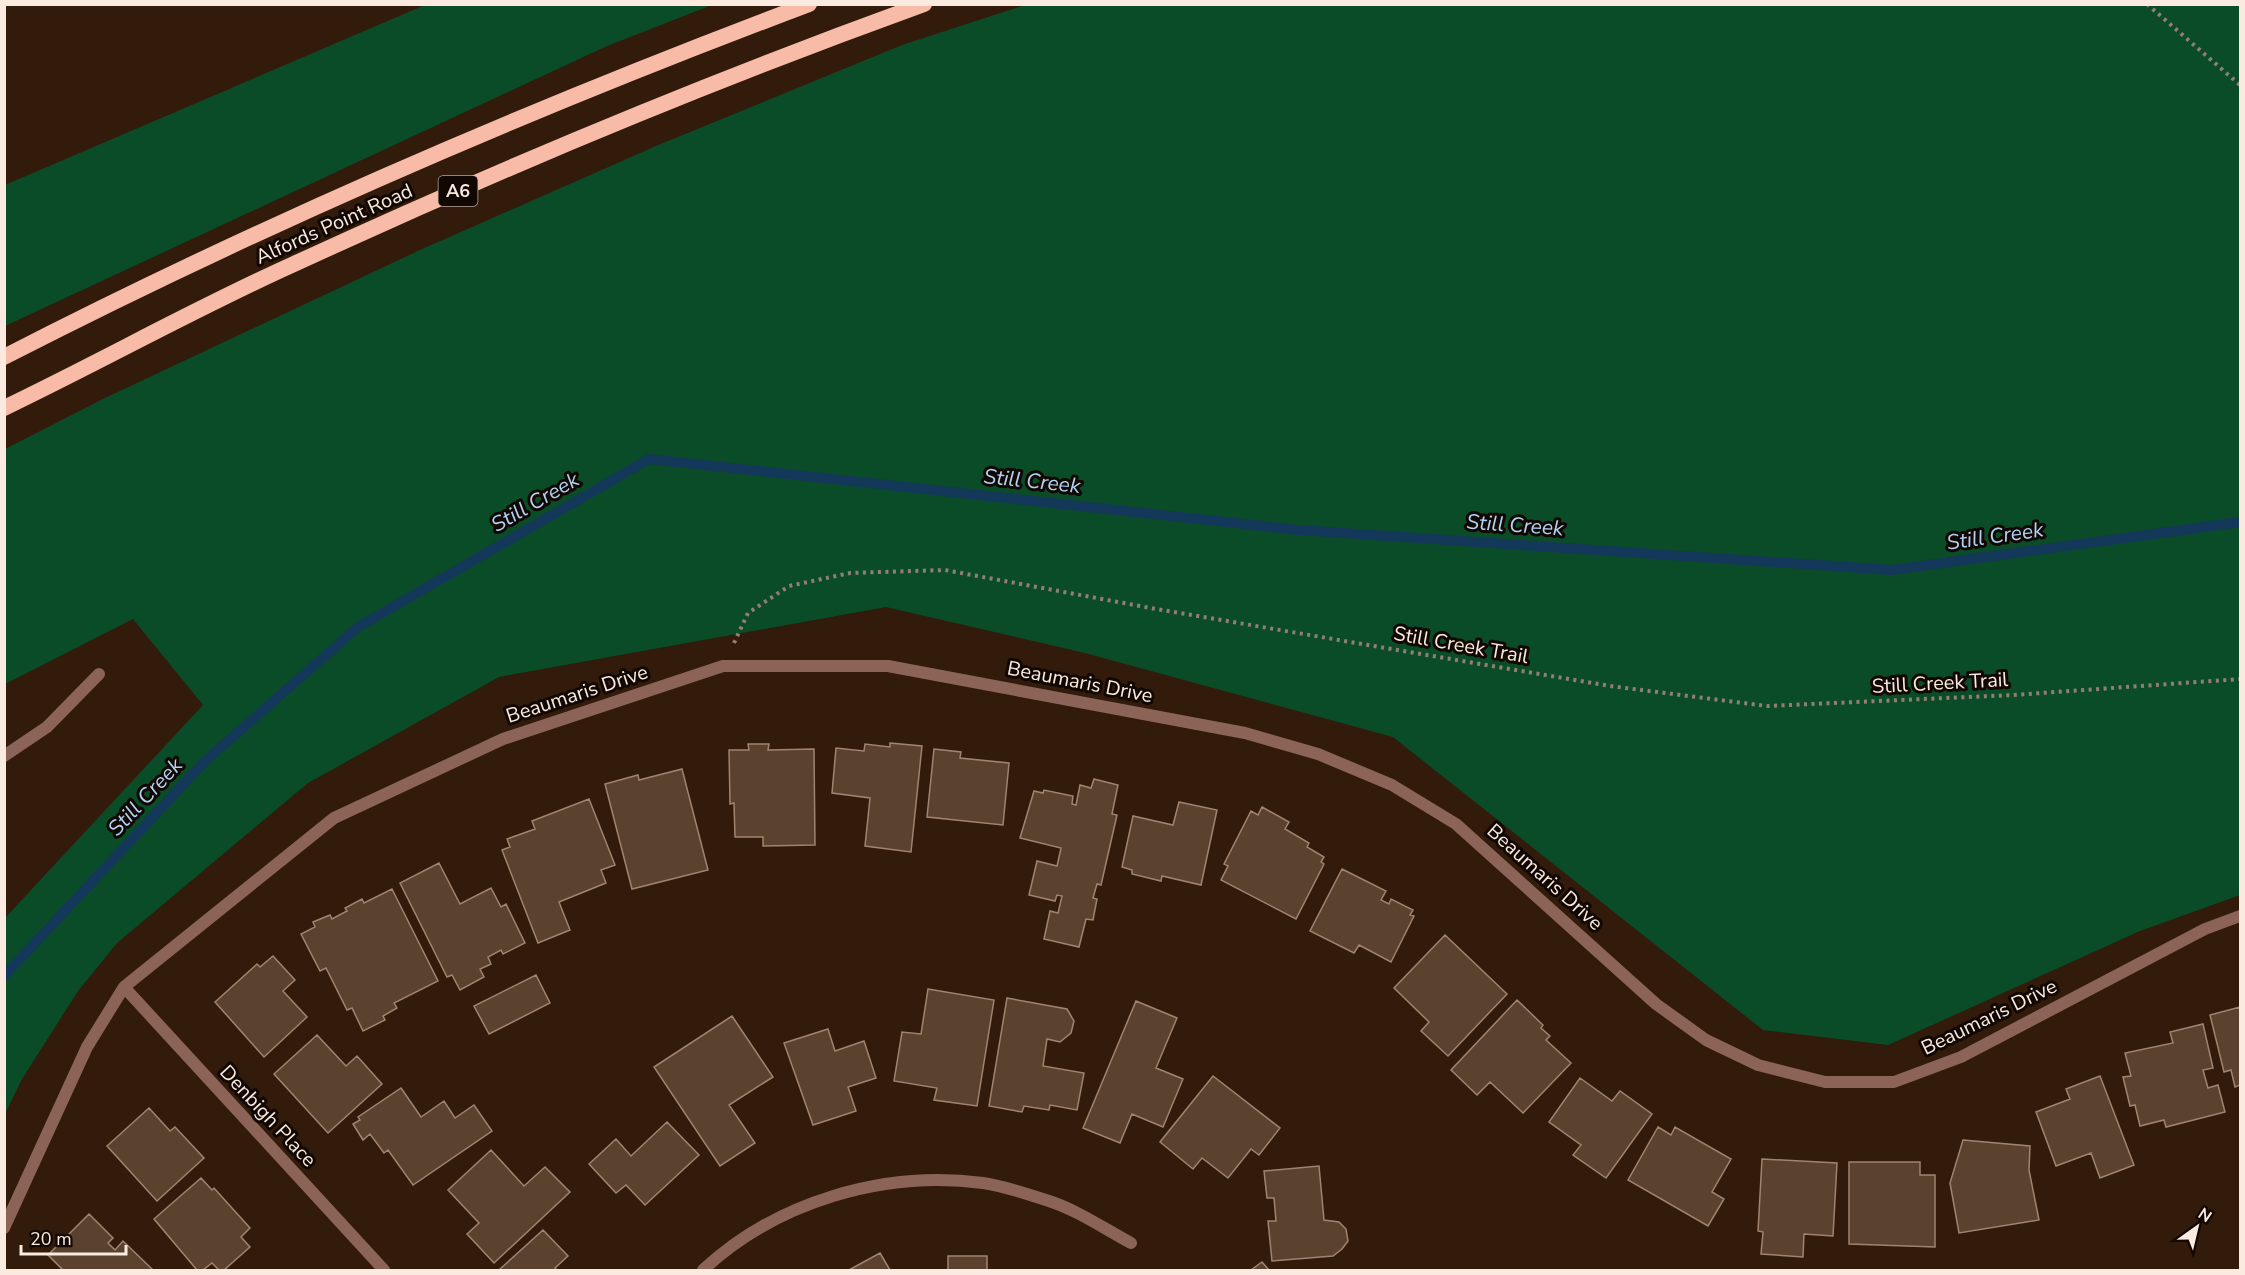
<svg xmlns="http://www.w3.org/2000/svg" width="2245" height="1275" font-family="'Nunito Sans',sans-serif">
	<rect width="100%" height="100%" fill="#321b0a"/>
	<path fill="#0b4c28" d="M 425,5 L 712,5 L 607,46 L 5,326 L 5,185 Z
		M 1025,5 L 2240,5 L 2240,895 L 2140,931 L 1888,1045 L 1763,1030 L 1393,737 L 1085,653 L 886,607 L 499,677 L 308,783 L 117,943 L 78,991 L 22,1079 L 5,1114 L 5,918 L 203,705 L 133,619 L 5,684 L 5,449 L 105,398 L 420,250 L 656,146 L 902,45 Z"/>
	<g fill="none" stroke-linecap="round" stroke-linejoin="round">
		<path stroke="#13385a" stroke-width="10" d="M 4,976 L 205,761 L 358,627 L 649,459 L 1299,530 L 1892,570 L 2240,522"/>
	</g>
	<path fill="#5b422f" stroke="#a18470" stroke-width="1.5" d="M 890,743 L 922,746 L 911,852 L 865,846 L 870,798 L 832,793 L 836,748 L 864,751 L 865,744 L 890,747 Z
		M 748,744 L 769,744 L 768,750 L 814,749 L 815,845 L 763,846 L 763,837 L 735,837 L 734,803 L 730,804 L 729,750 L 749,750 Z
		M 934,749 L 961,752 L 960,758 L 1009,763 L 1003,825 L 927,817 Z
		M 682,769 L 708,870 L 632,889 L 605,784 L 638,775 L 639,780 Z
		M 1094,779 L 1118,785 L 1112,814 L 1117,815 L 1101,885 L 1097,884 L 1093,898 L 1097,899 L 1093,920 L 1086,919 L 1079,947 L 1044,939 L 1050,911 L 1058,913 L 1062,896 L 1057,895 L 1055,901 L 1029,895 L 1037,861 L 1057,866 L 1061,848 L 1020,838 L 1034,791 L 1043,793 L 1044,790 L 1073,796 L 1072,804 L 1076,805 L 1080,785 L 1091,788 Z
		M 589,799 L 615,865 L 601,870 L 606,883 L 559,902 L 570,930 L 538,943 L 502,850 L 510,847 L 507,839 L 535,829 L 532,821 Z
		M 1179,802 L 1217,810 L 1201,885 L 1162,876 L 1161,881 L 1132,874 L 1132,870 L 1122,867 L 1133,816 L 1173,825 Z
		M 1262,807 L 1289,822 L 1285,829 L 1309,843 L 1307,847 L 1324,857 L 1321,862 L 1324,864 L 1296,919 L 1221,880 L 1228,866 L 1224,864 L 1251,811 L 1258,815 Z
		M 439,863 L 460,904 L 491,888 L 501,907 L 506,904 L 525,943 L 503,954 L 501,950 L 488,957 L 491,964 L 480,969 L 484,977 L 460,990 L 452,975 L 447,977 L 400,883 Z
		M 1342,869 L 1386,891 L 1381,900 L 1389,904 L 1391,899 L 1413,910 L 1410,915 L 1414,916 L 1391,962 L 1359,945 L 1354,953 L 1310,931 Z
		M 392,889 L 438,981 L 394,1003 L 397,1008 L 383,1016 L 385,1020 L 363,1031 L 352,1008 L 347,1010 L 326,968 L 320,971 L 301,934 L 315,927 L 313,922 L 330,915 L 332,919 L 347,911 L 345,908 L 362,899 L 364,903 Z
		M 1445,935 L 1507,994 L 1448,1056 L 1421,1031 L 1429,1022 L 1394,988 Z
		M 273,956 L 295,980 L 283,991 L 307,1017 L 264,1057 L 215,1002 L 257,964 L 260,967 Z
		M 536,975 L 550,1003 L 489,1034 L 474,1006 Z
		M 928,989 L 994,1000 L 977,1106 L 934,1100 L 937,1088 L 894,1081 L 902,1032 L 921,1034 Z
		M 1007,998 L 1067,1009 L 1074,1021 L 1071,1033 L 1060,1042 L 1047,1039 L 1043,1066 L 1084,1073 L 1077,1110 L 1050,1105 L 1049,1110 L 1024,1106 L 1022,1112 L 989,1106 Z
		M 1517,1000 L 1543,1025 L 1541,1028 L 1550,1036 L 1546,1040 L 1571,1063 L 1523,1113 L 1490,1082 L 1477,1095 L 1451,1070 Z
		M 1136,1001 L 1177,1018 L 1156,1068 L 1183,1079 L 1163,1127 L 1132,1114 L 1120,1143 L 1083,1128 Z
		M 2240,1007 L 2240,1085 L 2235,1087 L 2231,1070 L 2224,1072 L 2210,1015 Z
		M 732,1016 L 773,1077 L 729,1105 L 755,1143 L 720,1166 L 654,1067 Z
		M 2203,1024 L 2213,1068 L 2203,1070 L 2208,1088 L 2218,1085 L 2225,1112 L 2166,1127 L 2164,1120 L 2140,1126 L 2135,1105 L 2130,1106 L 2123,1077 L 2131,1076 L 2125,1053 L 2173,1043 L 2170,1032 Z
		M 828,1029 L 835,1051 L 864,1041 L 876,1078 L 848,1087 L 856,1111 L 813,1125 L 784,1043 Z
		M 317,1035 L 346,1066 L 357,1056 L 382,1084 L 328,1133 L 274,1074 Z
		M 1213,1076 L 1280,1128 L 1259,1155 L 1251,1149 L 1228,1178 L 1202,1158 L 1193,1169 L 1160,1142 Z
		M 2100,1076 L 2134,1165 L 2100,1178 L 2091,1153 L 2056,1166 L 2036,1112 L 2070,1099 L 2066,1089 Z
		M 1580,1078 L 1612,1101 L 1620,1091 L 1652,1114 L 1606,1178 L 1573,1155 L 1581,1145 L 1549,1122 Z
		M 401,1088 L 421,1117 L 444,1101 L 455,1118 L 474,1105 L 492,1131 L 413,1185 L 388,1150 L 384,1153 L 370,1134 L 363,1140 L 353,1124 L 360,1120 L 358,1117 Z
		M 149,1108 L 170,1131 L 175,1127 L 204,1158 L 157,1201 L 107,1146 Z
		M 667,1122 L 699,1155 L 645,1205 L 626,1185 L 616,1193 L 589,1164 L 616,1139 L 631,1156 Z
		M 1658,1127 L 1671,1135 L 1675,1127 L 1731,1159 L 1712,1192 L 1724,1199 L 1708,1226 L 1628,1180 Z
		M 1963,1140 L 2030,1146 L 2029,1170 L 2039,1220 L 1959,1233 L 1950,1183 Z
		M 491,1150 L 524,1186 L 545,1167 L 570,1192 L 494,1263 L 467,1234 L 479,1223 L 448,1190 Z
		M 1762,1159 L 1837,1163 L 1833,1236 L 1804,1234 L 1803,1257 L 1761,1254 L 1763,1232 L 1758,1231 Z
		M 1849,1162 L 1920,1162 L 1920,1175 L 1935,1175 L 1935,1247 L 1849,1244 Z
		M 1319,1166 L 1324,1220 L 1339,1222 L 1346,1229 L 1348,1241 L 1342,1249 L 1333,1256 L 1272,1261 L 1268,1221 L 1276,1221 L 1274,1198 L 1267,1198 L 1264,1171 Z
		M 201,1178 L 212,1190 L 214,1188 L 250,1228 L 241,1237 L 250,1247 L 224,1270 L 219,1270 L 212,1263 L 203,1270 L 197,1270 L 154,1219 Z
		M 89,1214 L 113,1238 L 108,1243 L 115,1250 L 123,1241 L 153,1270 L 63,1270 L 48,1255 Z
		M 543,1230 L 568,1256 L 555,1268 L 557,1270 L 499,1270 Z
		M 880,1253 L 890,1270 L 849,1270 Z
		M 948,1256 L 987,1256 L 987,1270 L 948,1270 Z
		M 1262,1262 L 1269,1270 L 1251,1270 Z"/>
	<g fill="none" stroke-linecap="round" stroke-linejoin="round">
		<path stroke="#937f71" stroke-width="4" stroke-dasharray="3 4.5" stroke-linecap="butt" d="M 2147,4 L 2240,85
			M 734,643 L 748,613 L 789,586 L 850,573 L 945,570 L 1156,609 L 1610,686 L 1767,706 L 2013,695 L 2240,679"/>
		<path stroke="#8b6457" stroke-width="12" d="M 4,756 L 47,727 L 99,674"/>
		<path stroke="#8b6457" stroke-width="12" d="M 124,987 L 384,1270
			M 4,1228 L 87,1047 L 124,987 L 334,818 L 503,739 L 723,666 L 888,666 L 1245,733 L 1318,754 L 1392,785 L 1456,824 L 1656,1004 L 1706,1040 L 1758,1065 L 1825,1082 L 1894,1082 L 1961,1057 L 2205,929 L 2240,916
			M 703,1270 C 776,1202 883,1170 983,1183 C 1004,1186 1028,1194 1049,1201 C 1077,1210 1105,1229 1131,1243"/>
		<path stroke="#f8bba8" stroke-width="16" d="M 4,357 C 265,223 535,107 809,4
			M 4,408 C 102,361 196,308 294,264 C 500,169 711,81 924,4"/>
	</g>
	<g text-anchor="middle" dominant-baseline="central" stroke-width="6" stroke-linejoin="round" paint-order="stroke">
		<rect fill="#120803" stroke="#b4a69d" stroke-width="1.5" x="438.5" y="176" width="39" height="30" rx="4.5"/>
		<g font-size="18" font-weight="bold" fill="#faeadf">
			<text x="458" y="191">A6</text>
		</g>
		<g font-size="20" fill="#faeadf" stroke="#120803">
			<text transform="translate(334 224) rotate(-24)">Alfords Point Road</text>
			<text transform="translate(1461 645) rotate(10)">Still Creek Trail</text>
			<text transform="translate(1080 682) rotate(11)">Beaumaris Drive</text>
			<text transform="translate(1940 683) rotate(-3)">Still Creek Trail</text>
			<text transform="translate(577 694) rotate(-18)">Beaumaris Drive</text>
			<text transform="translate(1545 877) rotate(42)">Beaumaris Drive</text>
			<text transform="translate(1989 1017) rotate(-26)">Beaumaris Drive</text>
			<text transform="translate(268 1116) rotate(47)">Denbigh Place</text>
		</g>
		<g font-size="21" font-style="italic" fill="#b1d3f5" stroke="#120803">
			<text transform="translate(1032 481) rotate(6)">Still Creek</text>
			<text transform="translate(535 502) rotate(-30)">Still Creek</text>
			<text transform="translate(1515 525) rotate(4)">Still Creek</text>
			<text transform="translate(1995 536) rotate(-8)">Still Creek</text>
			<text transform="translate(145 797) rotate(-47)">Still Creek</text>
		</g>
	</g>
	<rect width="2245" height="1275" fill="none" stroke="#faeadf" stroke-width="12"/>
	<g transform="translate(2197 1227) rotate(34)" stroke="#120803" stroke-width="4.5" paint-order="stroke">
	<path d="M0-4.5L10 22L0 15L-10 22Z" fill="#faeadf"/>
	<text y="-9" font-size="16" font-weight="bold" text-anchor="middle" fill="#faeadf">N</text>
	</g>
	<path d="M21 1245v9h105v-9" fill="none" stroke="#faeadf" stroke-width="3"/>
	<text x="30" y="1245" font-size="18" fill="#faeadf" stroke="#120803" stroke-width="4.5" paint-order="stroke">20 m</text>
</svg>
